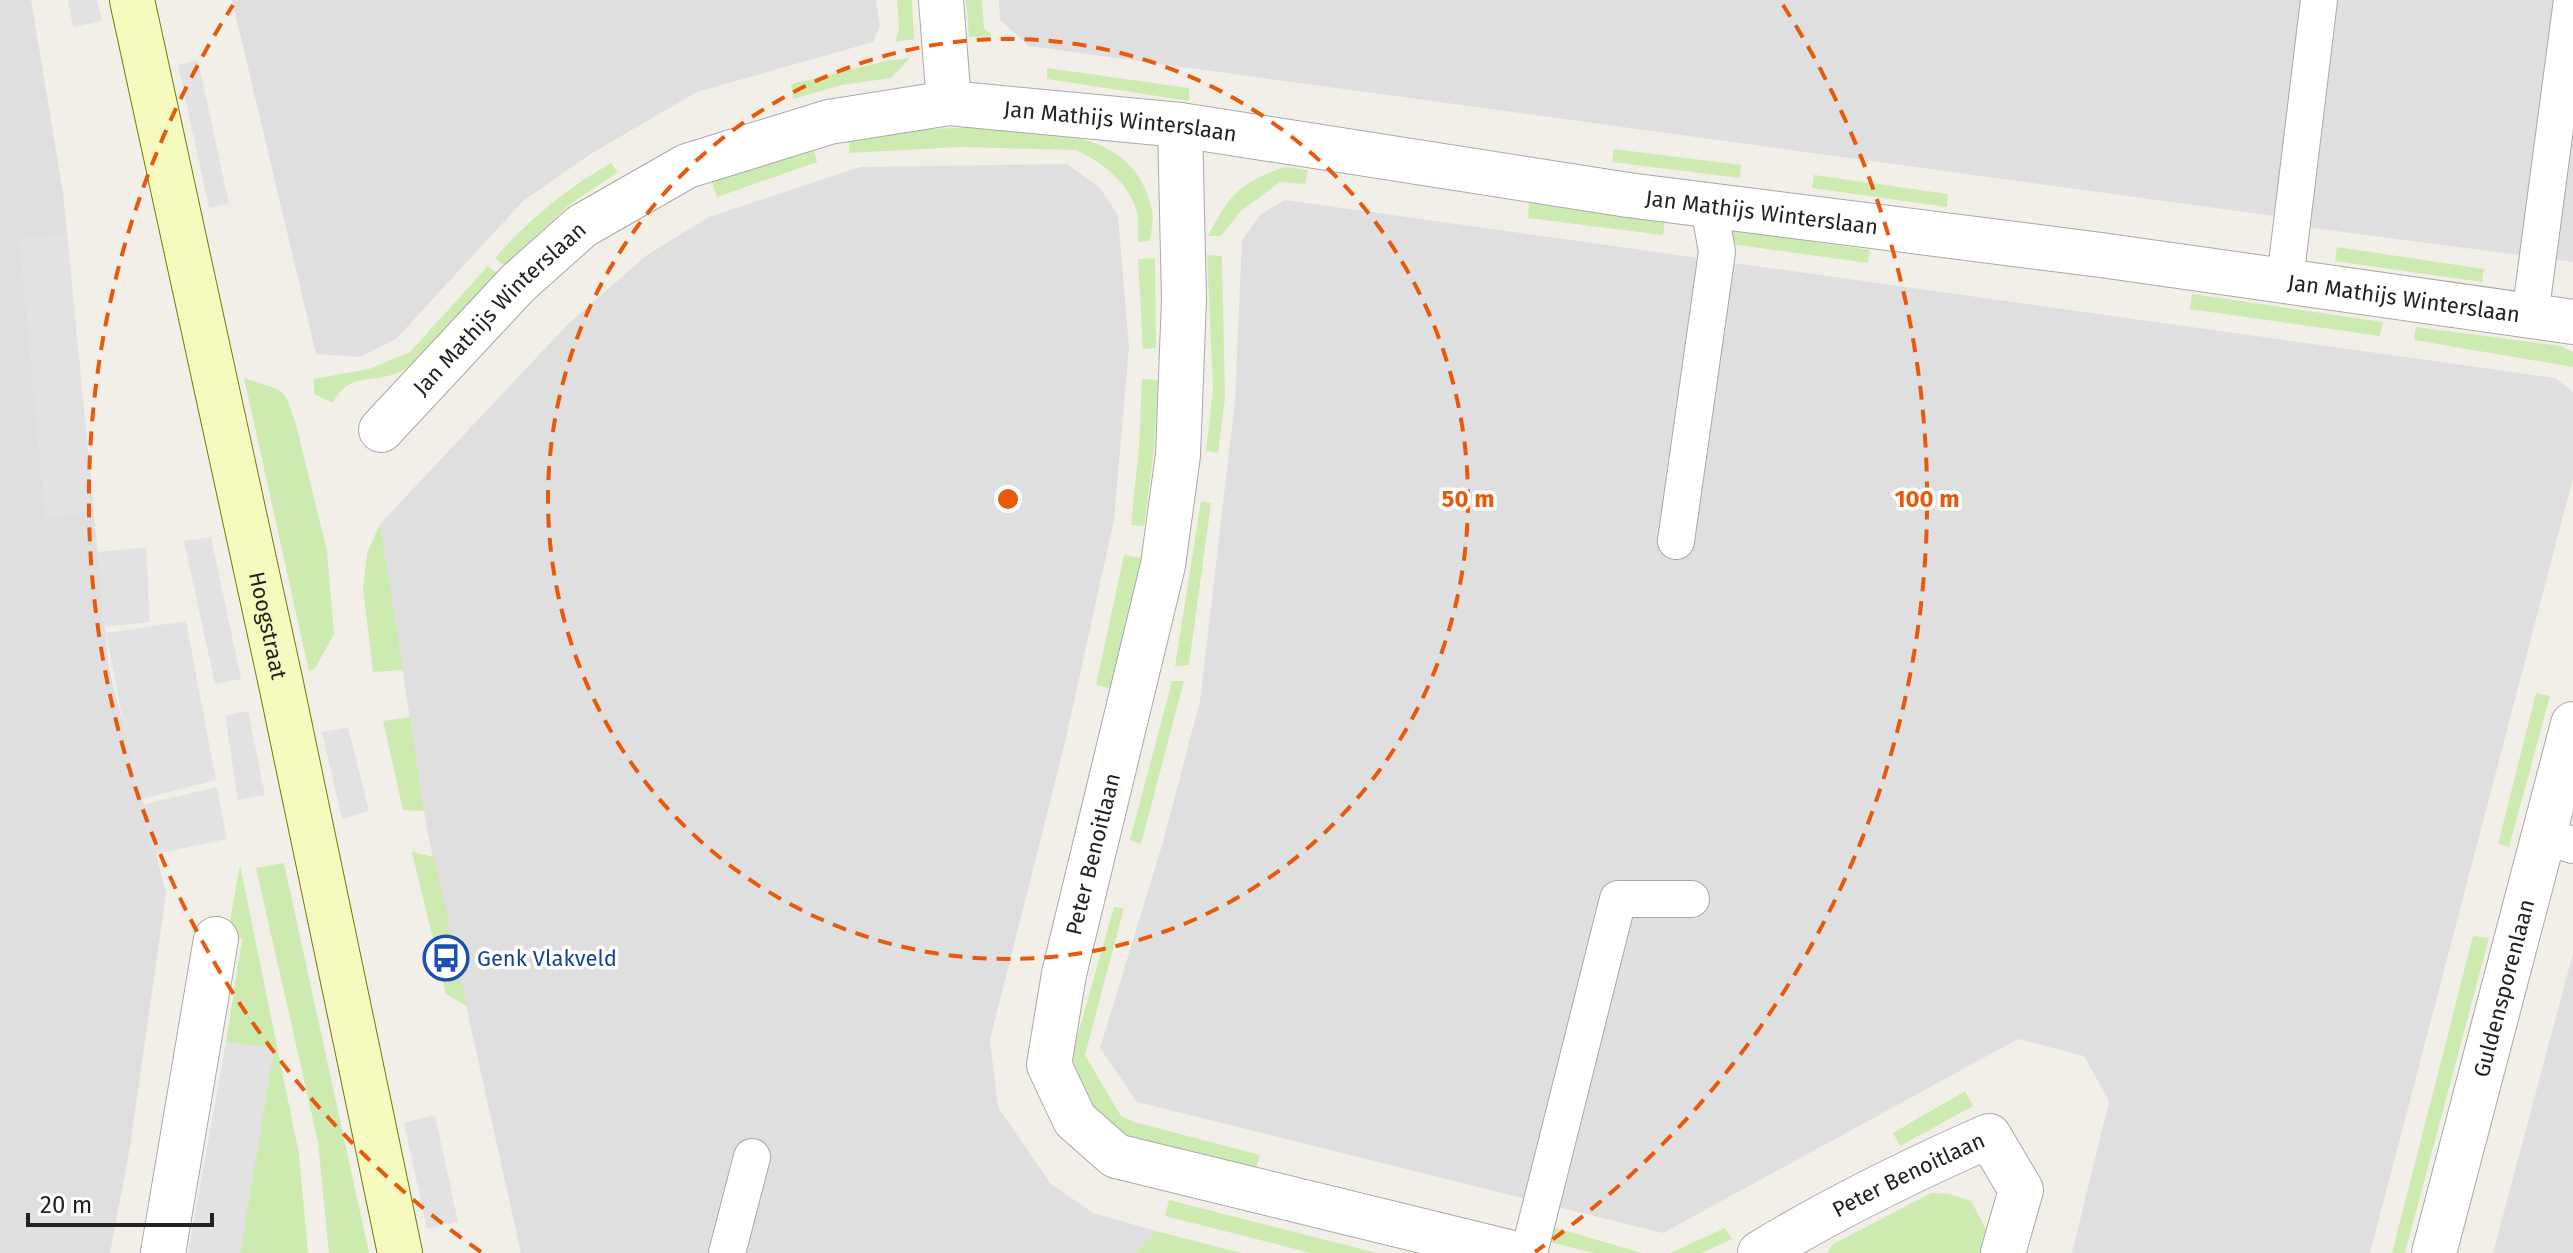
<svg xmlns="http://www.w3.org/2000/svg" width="2573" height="1253" font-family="'Fira Sans',sans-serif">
	<rect width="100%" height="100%" fill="#f2efe9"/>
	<path fill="#e0dfdf" d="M 0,0 L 31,0 L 63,193 L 109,669 L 166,893 L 130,1147 L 110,1253 L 0,1253 Z
		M 232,0 L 876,0 L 880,26 L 873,42 L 697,92 L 592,153 L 523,201 L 396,339 L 360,357 L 316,354 Z
		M 999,0 L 2303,0 L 2274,216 L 1029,46 L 1000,20 Z
		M 2332,0 L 2573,0 L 2573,262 L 2305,227 Z
		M 1067,164 L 1100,188 L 1118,215 L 1129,347 L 1114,520 L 1065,742 L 990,1040 L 998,1107 L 1050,1183 L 1093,1213 L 1156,1231 L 1135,1253 L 521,1253 L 427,830 L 380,524 L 568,324 L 647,255 L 709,217 L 860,167 Z
		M 1285,200 L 2555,378 L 2573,392 L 2573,478 L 2370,1253 L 2072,1253 L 2109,1101 L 2084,1056 L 2018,1039 L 1663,1233 L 1137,1102 L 1100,1048 L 1163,842 L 1200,701 L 1235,401 L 1242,240 L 1261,214 Z
		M 2573,953 L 2573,1253 L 2493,1253 Z"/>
	<path fill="#cdebb0" d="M 897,0 L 912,0 L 914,39 L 895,42 L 899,29 Z
		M 966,0 L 982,0 L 984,28 L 993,36 L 969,37 Z
		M 910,58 L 891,78 L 842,85 L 793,99 L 791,84 L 886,61 Z
		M 1047,68 L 1189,88 L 1189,101 L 1047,79 Z
		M 988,127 C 1053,134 1135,129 1152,210 C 1154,220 1151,232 1150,241 L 1138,242 C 1137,232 1139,218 1136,209 C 1128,182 1100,161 1076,150 L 959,147 L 849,153 L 849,139 L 927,129 Z
		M 813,147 L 817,162 L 717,197 L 712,182 Z
		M 1614,149 L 1741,165 L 1740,178 L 1612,162 Z
		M 611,163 L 618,172 L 569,205 L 533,239 L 508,269 L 495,258 C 528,220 567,188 611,163 Z
		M 1285,167 L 1308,170 L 1305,184 L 1280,182 L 1240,212 L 1221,236 L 1208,236 C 1230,194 1239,183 1285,167 Z
		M 1814,175 L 1948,194 L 1947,207 L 1812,188 Z
		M 1529,203 L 1665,222 L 1663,235 L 1528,218 Z
		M 1724,229 L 1870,250 L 1868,263 L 1723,243 Z
		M 2337,247 L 2484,269 L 2482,282 L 2335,261 Z
		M 1207,255 L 1222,256 L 1225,398 L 1218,453 L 1206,451 L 1213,389 Z
		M 1155,258 L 1156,348 L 1143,349 L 1138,259 Z
		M 488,266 L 499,274 C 475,300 431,356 402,371 C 375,385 349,370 333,403 L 314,394 L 314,379 L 369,369 L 410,352 Z
		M 2192,294 L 2383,322 L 2380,336 L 2190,309 Z
		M 2416,327 L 2561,346 L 2573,352 L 2573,367 L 2414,340 Z
		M 244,378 L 278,389 L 286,397 L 296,424 L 327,551 L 334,634 L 316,667 L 309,672 Z
		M 1142,379 L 1158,380 L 1154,450 L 1144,526 L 1131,525 L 1139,447 Z
		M 1201,501 L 1211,503 L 1189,665 L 1175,666 Z
		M 380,524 L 403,670 L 373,672 L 363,589 L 367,553 Z
		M 1124,555 L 1142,558 L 1113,689 L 1096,685 Z
		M 1172,681 L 1184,681 L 1141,844 L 1130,840 Z
		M 2536,693 L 2550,696 L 2509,847 L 2498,844 Z
		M 410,717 L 424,811 L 403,810 L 383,721 Z
		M 412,852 L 434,857 L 467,1006 L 446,994 Z
		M 284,863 L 369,1253 L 329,1253 L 318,1142 L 256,868 Z
		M 240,865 L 299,1154 L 308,1253 L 240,1253 L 274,1049 L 226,1042 L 242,939 L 227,937 Z
		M 1114,907 L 1124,908 L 1085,1055 L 1121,1116 L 1134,1122 L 1260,1155 L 1256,1168 L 1130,1138 L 1103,1121 L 1077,1086 L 1072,1055 Z
		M 2473,936 L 2489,938 L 2405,1253 L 2392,1253 Z
		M 1965,1091 L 1973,1106 L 1900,1146 L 1893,1133 Z
		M 1931,1193 L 1949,1194 L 1971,1201 L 1987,1231 L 1980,1253 L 1827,1253 L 1833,1244 Z
		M 1169,1200 L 1377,1253 L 1311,1253 L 1165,1216 Z
		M 1553,1227 L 1642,1253 L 1594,1253 L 1549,1242 Z
		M 1725,1228 L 1732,1239 L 1701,1253 L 1670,1253 Z
		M 1156,1231 L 1242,1253 L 1135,1253 Z"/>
	<path fill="#e2e2e2" d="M 68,0 L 97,0 L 102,21 L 73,27 Z
		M 198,60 L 229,204 L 209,208 L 178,65 Z
		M 67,234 L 94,513 L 45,519 L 19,238 Z
		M 211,537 L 241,679 L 215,684 L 184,541 Z
		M 146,547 L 150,622 L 103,627 L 98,552 Z
		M 186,621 L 216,780 L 138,800 L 106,633 Z
		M 248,711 L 265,795 L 238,800 L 225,716 Z
		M 348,727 L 369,811 L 342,819 L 322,732 Z
		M 217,787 L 227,839 L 151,855 L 141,805 Z
		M 226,1042 L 274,1048 L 240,1253 L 188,1253 Z
		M 435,1115 L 458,1222 L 427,1229 L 404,1123 Z"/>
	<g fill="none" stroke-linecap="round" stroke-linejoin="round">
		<g stroke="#a9a9a9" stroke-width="38">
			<path id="lane" d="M 2285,280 L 2319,0
				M 2530,316 L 2572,0
				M 1676,541 L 1717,252 L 1709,206
				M 2544,837 L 2573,845
				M 727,1253 L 752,1157
				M 1529,1253 L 1618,899 L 1691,899"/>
		</g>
		<g stroke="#a9a9a9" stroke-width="46">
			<g id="street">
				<path d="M 941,0 L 949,103"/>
				<path d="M 1180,125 L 1184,299 L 1178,455 L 1163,565 L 1064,974 L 1049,1065 L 1075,1120 L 1116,1156 L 1513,1253"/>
				<path id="s1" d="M 381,430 L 518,283 L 582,226 L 687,166 L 829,122 L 949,103 L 1180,125 L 1628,195 L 2101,255 L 2573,322"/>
				<path d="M 163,1253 L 216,939"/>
				<path id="s2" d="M 1760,1253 C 1834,1208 1909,1171 1989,1136 L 2021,1190 L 2003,1253"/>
				<path id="s3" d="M 2434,1253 L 2573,724"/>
			</g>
		</g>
		<g stroke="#707d05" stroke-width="46">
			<g id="secondary">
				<path id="s4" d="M 132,0 L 281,684 L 400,1253"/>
			</g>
		</g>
		<use href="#lane" stroke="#fff" stroke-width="36"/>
		<use href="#street" stroke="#fff" stroke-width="44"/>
		<use href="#secondary" stroke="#f7fabf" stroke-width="44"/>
	</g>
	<g fill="none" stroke="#e8590c" stroke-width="4" stroke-dasharray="14 10">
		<circle cx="1008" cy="499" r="460"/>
		<path d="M481 1252A919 919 0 0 1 233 5M1783 5A919 919 0 0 1 1535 1252"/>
	</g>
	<defs>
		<g id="bus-ring" transform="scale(2.3)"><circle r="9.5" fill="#fff" stroke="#1a4fb4" stroke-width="1.5"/><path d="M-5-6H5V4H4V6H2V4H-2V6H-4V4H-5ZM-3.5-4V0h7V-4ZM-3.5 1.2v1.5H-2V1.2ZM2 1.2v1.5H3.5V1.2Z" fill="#1a4fb4"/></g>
	</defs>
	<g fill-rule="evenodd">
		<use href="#bus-ring" x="446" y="958"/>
	</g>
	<g text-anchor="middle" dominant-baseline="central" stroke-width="7" stroke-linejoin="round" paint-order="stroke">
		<g font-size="22" fill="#222" stroke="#fff">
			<text stroke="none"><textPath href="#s1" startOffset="850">Jan Mathijs Winterslaan</textPath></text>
			<text stroke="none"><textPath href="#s1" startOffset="1498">Jan Mathijs Winterslaan</textPath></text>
			<text stroke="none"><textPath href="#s1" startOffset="2146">Jan Mathijs Winterslaan</textPath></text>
			<text stroke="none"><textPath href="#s1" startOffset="170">Jan Mathijs Winterslaan</textPath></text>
			<text stroke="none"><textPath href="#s4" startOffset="640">Hoogstraat</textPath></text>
			<text transform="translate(1093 854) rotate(-76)">Peter Benoitlaan</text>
			<text stroke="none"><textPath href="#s3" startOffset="274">Guldensporenlaan</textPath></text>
			<text stroke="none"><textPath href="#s2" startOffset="168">Peter Benoitlaan</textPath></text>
		</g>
		<g font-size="22" fill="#164399" stroke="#fff" text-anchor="start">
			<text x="477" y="958">Genk Vlakveld</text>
		</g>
	</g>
	<circle cx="1008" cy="499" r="12" fill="#e8590c" stroke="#fff" stroke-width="4"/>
	<g font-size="24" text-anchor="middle" font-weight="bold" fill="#e8590c" stroke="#fff" stroke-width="7" stroke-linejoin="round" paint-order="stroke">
		<text x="1468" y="507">50 m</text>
		<text x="1927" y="507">100 m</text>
	</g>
	<path d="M28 1213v12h184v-12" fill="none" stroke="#222222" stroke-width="4"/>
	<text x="40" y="1213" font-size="24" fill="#222222" stroke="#ffffff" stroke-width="6" paint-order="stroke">20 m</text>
</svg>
